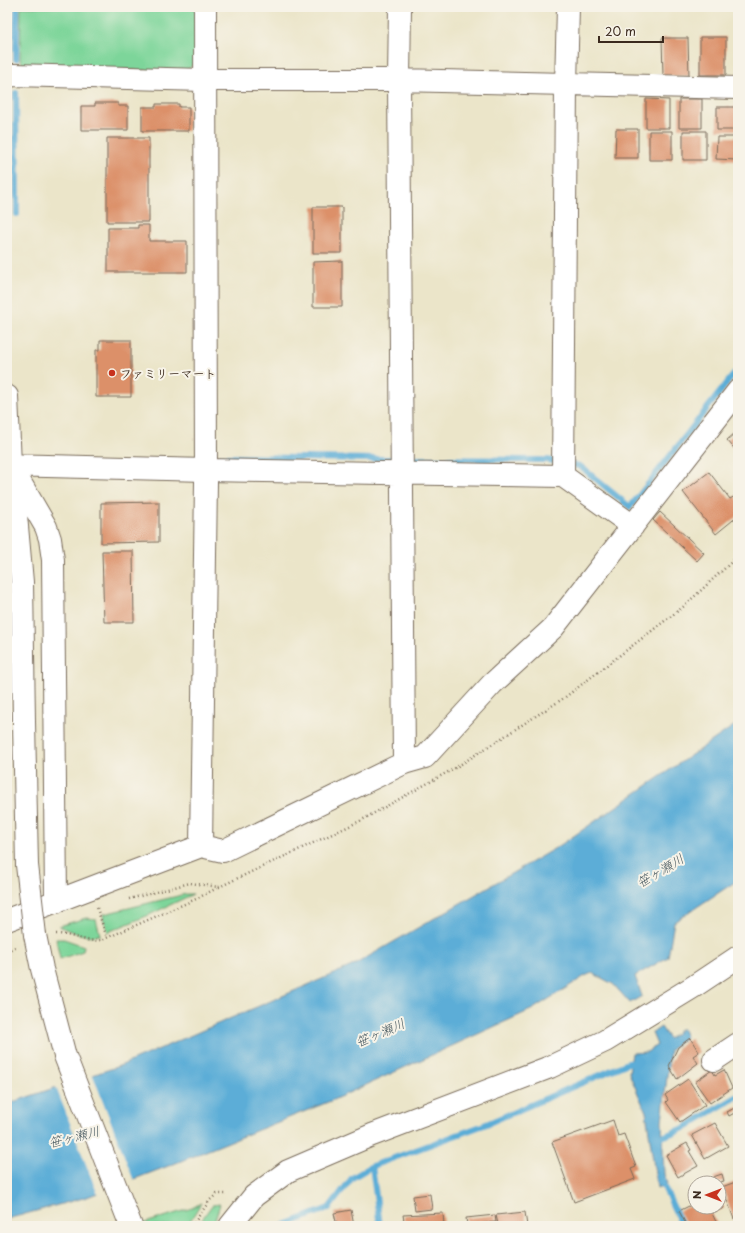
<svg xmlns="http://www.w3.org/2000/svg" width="745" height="1233" font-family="'Playpen Sans','Klee One',sans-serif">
	<rect width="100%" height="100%" fill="#f7f3e8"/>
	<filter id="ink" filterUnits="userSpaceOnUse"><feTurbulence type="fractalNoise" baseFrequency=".025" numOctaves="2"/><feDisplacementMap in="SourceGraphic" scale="8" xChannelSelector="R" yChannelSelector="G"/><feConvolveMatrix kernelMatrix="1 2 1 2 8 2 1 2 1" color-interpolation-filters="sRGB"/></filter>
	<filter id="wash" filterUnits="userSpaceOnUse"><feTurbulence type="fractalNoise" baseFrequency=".012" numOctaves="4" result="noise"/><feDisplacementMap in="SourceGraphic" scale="16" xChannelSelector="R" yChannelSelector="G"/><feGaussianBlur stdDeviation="0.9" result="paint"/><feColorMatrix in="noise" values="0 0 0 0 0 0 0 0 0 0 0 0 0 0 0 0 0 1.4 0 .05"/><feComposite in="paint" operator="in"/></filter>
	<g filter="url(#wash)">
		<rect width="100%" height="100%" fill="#ebe5c9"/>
		<path fill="#7dd59a" stroke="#5c805c" d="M 21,7 L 197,7 L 197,61 L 186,71 L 26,68 L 20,60 Z
			M 186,894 L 193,894 L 149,915 L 108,932 L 103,918 L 104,914 Z
			M 86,918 L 96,919 L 100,935 C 86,938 71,932 59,926 Z
			M 56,939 L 64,939 L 84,946 L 83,951 L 60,959 Z
			M 201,1203 L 187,1226 L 136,1226 L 192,1208 Z
			M 220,1204 L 213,1226 L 197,1226 L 212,1205 Z"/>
		<path fill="#5cadd7" stroke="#4c6c7a" d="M 738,723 L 738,880 L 674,922 L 668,957 L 635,976 L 642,996 L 630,1003 L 613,984 L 592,973 L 585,976 L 533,1009 L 333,1100 L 171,1165 L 87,1197 L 7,1219 L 7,1104 L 122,1065 L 352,966 L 559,846 Z
			M 661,1027 L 669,1039 L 682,1028 L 686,1037 L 670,1050 L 662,1121 L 664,1174 L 667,1184 L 657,1188 L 646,1112 L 629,1073 L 632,1053 L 647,1052 L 657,1045 L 652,1033 Z"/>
		<path fill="#ebe5c9" d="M 92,1073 L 134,1181 L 98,1195 L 55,1085 Z"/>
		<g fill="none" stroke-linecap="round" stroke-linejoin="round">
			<path stroke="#5cadd7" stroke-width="6" d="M 16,59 L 17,7
				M 16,93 L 17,214
				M 221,457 L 382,459 L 547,460 L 580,466 L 630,507 L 738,369
				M 657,1139 L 682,1129 L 738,1096
				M 660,1178 L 682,1226
				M 282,1226 L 329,1208 L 352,1178 L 372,1166
				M 380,1226 L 372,1166 L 484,1125 L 628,1063 L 638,1062"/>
		</g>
		<g id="blocks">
			<path fill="#dc9069" d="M 700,37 L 726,37 L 726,75 L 700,75 Z
				M 662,38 L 688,38 L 689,76 L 663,76 Z
				M 646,99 L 669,100 L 669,128 L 646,128 Z
				M 679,99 L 702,99 L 702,128 L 679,128 Z
				M 95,103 L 118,103 L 118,106 L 128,106 L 128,130 L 81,130 L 81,106 L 95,106 Z
				M 156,104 L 179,104 L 179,107 L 189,107 L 189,131 L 142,131 L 142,107 L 156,107 Z
				M 717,107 L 738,107 L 737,130 L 717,130 Z
				M 616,129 L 638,129 L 638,158 L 615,158 Z
				M 649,131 L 672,131 L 672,160 L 649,160 Z
				M 683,131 L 706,131 L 706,160 L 683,160 Z
				M 717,137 L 737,137 L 736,160 L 716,159 Z
				M 107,138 L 149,138 L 149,222 L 107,222 Z
				M 313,207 L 342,207 L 342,253 L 313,253 Z
				M 138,225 L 149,225 L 149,241 L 187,241 L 187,272 L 108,272 L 108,228 L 138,228 Z
				M 342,261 L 342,307 L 313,307 L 313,262 Z
				M 100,340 L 131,340 L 131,397 L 96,397 L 96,350 L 100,350 Z
				M 735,433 L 738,436 L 738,453 L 727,440 Z
				M 709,472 L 730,499 L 735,496 L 738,500 L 738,516 L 716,534 L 683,492 Z
				M 159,502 L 159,542 L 101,543 L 101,503 Z
				M 660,512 L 704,553 L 697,561 L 653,520 Z
				M 102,551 L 133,551 L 134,622 L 104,622 Z
				M 690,1038 L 699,1052 L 693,1056 L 698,1063 L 677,1079 L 669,1066 L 678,1047 Z
				M 712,1070 L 715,1075 L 724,1070 L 732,1088 L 710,1103 L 695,1082 Z
				M 688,1079 L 705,1105 L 680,1122 L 666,1102 L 668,1100 L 665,1095 Z
				M 738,1106 L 738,1111 L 729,1116 L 727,1112 Z
				M 613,1120 L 618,1136 L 624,1134 L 636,1167 L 631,1169 L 635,1179 L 574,1202 L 552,1142 Z
				M 715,1123 L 728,1146 L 705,1159 L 692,1135 Z
				M 687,1143 L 691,1150 L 689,1151 L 698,1166 L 678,1177 L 666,1155 Z
				M 722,1174 L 724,1181 L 715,1183 L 713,1177 Z
				M 738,1181 L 738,1218 L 734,1219 L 722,1187 Z
				M 430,1194 L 432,1209 L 415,1211 L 413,1196 Z
				M 719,1198 L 724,1208 L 715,1212 L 713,1207 L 719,1207 Z
				M 695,1203 L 695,1207 L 709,1207 L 718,1226 L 687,1226 L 679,1211 Z
				M 351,1210 L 354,1226 L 337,1226 L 334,1213 Z
				M 525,1212 L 527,1226 L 491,1226 L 491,1225 L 498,1224 L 496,1215 Z
				M 443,1213 L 444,1226 L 396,1226 L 396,1222 L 404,1221 L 403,1215 Z
				M 495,1215 L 496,1222 L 467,1225 L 466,1218 Z"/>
		</g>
	</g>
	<g filter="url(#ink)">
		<use href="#blocks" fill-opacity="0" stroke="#796b5a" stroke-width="1"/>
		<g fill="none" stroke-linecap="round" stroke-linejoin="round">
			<g stroke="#796b5a" stroke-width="24">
				<path id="minor" d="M 400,7 L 399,80 L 404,763
					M 7,77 L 13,75 L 205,80 L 399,80 L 738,88
					M 7,396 L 10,465 L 15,504 L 22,582 L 24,722
					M 7,465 L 206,470 L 563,476 L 633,526
					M 10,465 L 46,527 L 50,539 L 53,560 L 56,902
					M 563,476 L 566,84 L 568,7
					M 201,846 L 206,482 L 205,7
					M 7,920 L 201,846 L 223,851 L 404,763 L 425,757 L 492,684 L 553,628 L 738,391
					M 35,935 L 42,969 L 65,1056 L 131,1226
					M 714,1060 L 738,1044
					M 230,1226 L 254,1196 L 288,1171 L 372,1135 L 550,1067 L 605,1041 L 693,987 L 738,957"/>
			</g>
			<path stroke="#796b5a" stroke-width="2.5" stroke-dasharray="1 3" stroke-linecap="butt" d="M 129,899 L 190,883 L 219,887 L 360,821 L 455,768 L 564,698 L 683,607 L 738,556
				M 97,908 L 107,938
				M 56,934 C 73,934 84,943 102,940 L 196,899 L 219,887
				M 7,951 L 15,947
				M 192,1226 L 210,1200 L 217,1194 L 228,1194"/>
			<use href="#minor" stroke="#fff" stroke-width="22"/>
			<g stroke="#796b5a" stroke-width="24" stroke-linecap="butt">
				<path id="minor-bridge" d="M 24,722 L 27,865 L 35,935"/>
			</g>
			<use href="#minor-bridge" stroke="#fff" stroke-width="22"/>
		</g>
	</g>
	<circle fill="#c8321e" stroke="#f7f3e8" stroke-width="1.5" cx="112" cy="373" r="4"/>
	<g text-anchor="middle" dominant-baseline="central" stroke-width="4" stroke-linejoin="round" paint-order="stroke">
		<g font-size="12" font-weight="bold" fill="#3b2a1e" stroke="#f7f3e8" text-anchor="start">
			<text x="120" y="373">ファミリーマート</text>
		</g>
		<g font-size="13" font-style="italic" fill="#47585f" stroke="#f7f3e8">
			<text transform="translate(660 870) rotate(-31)">笹ヶ瀬川</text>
			<text transform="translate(380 1032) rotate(-23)">笹ヶ瀬川</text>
			<text transform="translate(74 1136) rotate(-14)">笹ヶ瀬川</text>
		</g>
	</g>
	<rect width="745" height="1233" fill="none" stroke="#f7f3e8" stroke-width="24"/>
	<g transform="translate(707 1195) rotate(270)"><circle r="19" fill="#f7f3e8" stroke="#aca397"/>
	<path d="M0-3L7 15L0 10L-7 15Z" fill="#c8321e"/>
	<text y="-6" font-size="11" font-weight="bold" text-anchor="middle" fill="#3b2a1e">N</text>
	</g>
	<path d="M599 36v6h64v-6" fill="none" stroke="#3b2a1e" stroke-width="2"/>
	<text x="605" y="36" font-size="12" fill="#3b2a1e" stroke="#f7f3e8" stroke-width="3" paint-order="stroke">20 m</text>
</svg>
